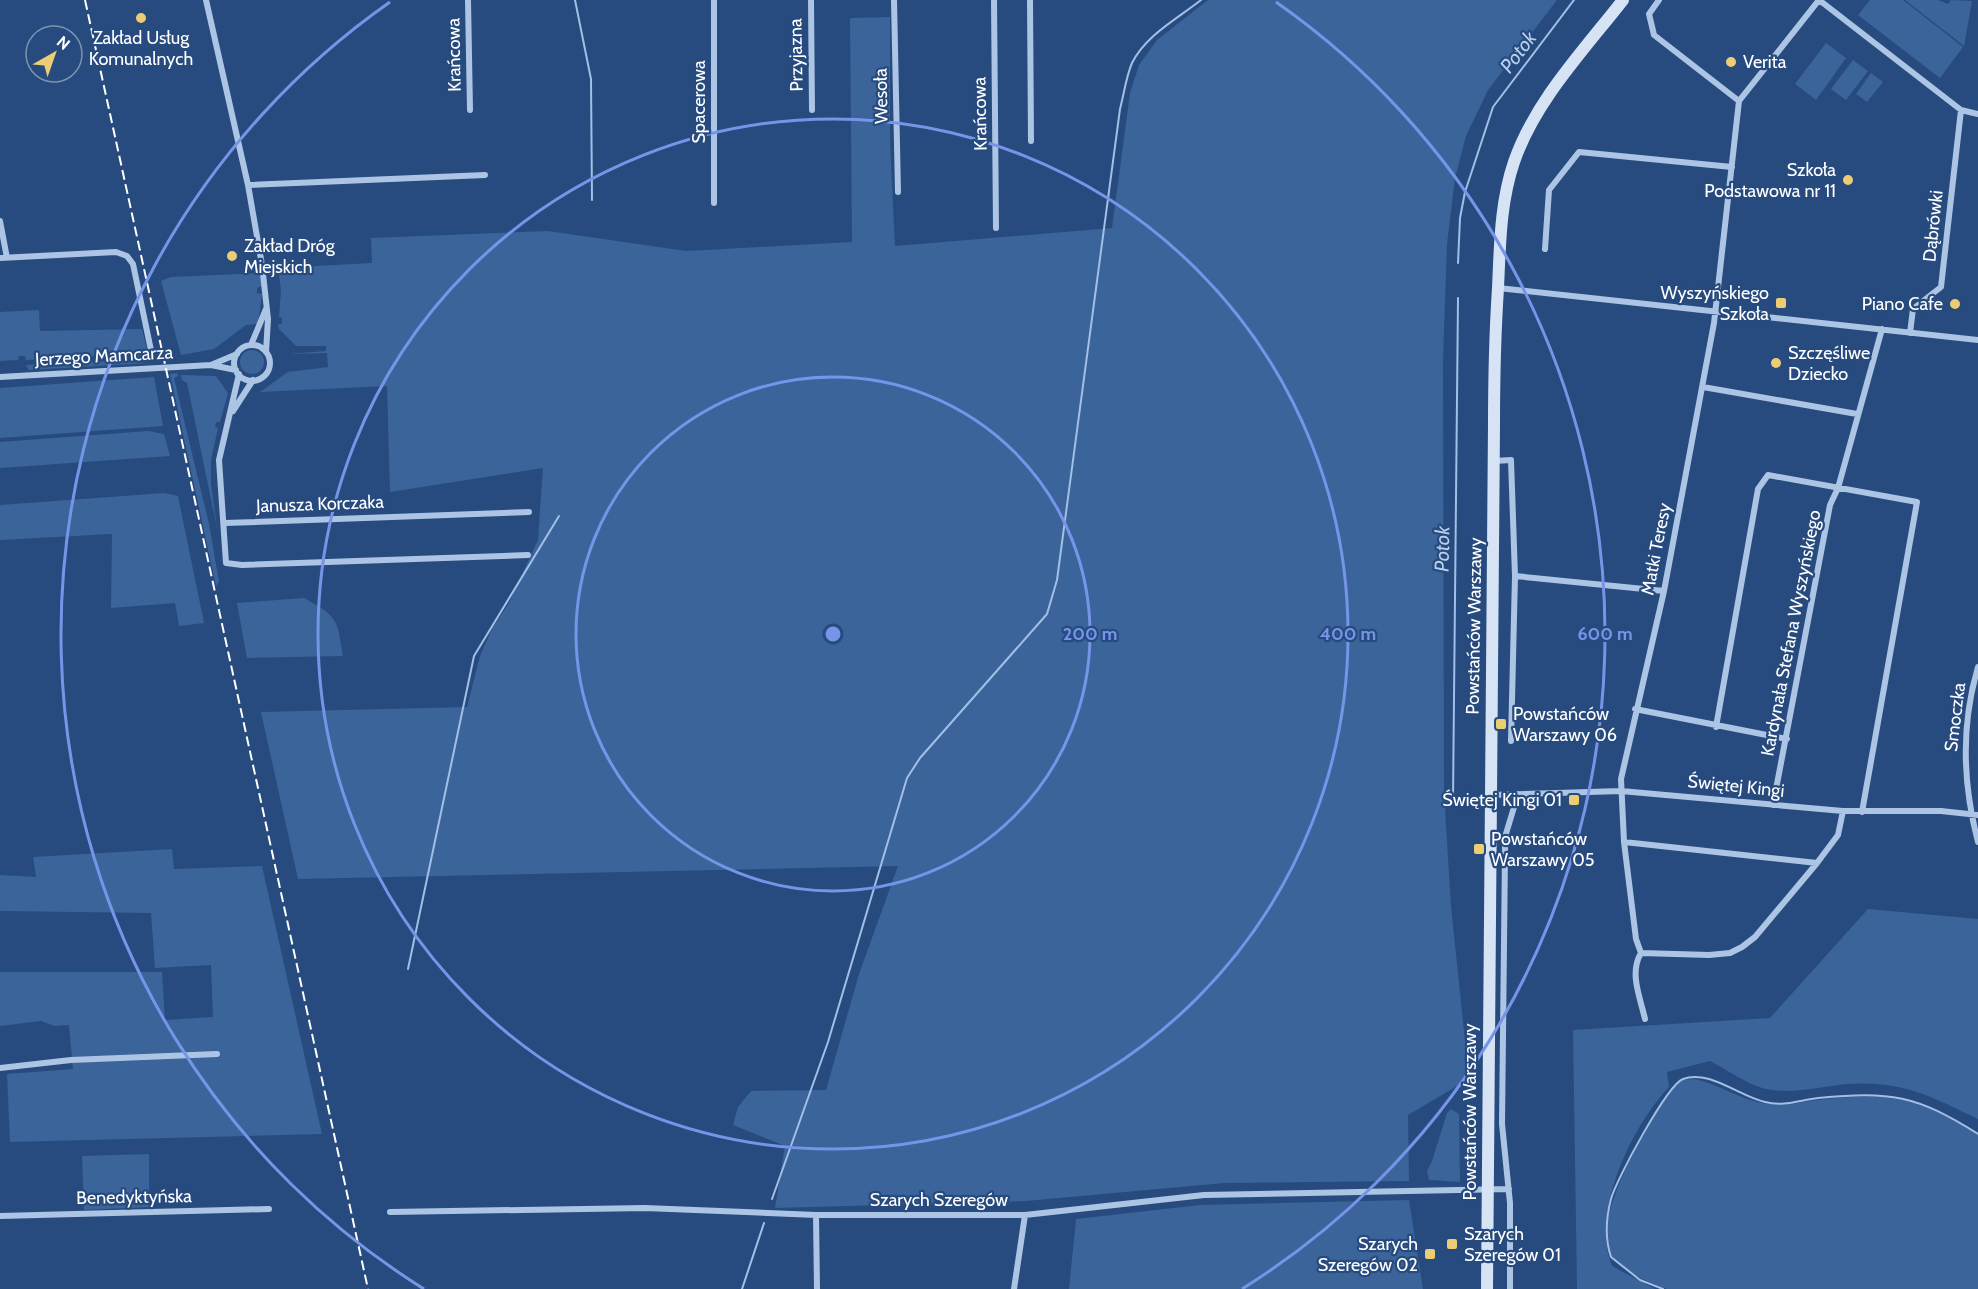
<svg xmlns="http://www.w3.org/2000/svg" width="1978" height="1289" font-family="Cabin,sans-serif">
	<rect width="100%" height="100%" fill="#274b7e"/>
	<path fill="#3b649b" d="M 1208,0 L 1557,0 L 1488,90 L 1466,136 L 1455,178 L 1447,244 L 1443,362 L 1444,792 L 1451,906 L 1469,1079 L 1408,1115 L 1409,1181 L 1224,1183 L 1026,1201 L 775,1208 L 785,1146 L 733,1125 L 738,1107 L 751,1091 L 826,1090 L 859,974 L 898,866 L 298,879 L 261,712 L 467,707 L 480,656 L 492,629 L 509,603 L 538,540 L 543,468 L 390,492 L 387,386 L 260,392 L 288,372 L 328,367 L 327,353 L 288,354 L 326,351 L 326,346 L 296,346 L 279,329 L 278,324 L 282,324 L 282,318 L 279,317 L 281,290 L 278,268 L 372,263 L 371,238 L 548,231 L 686,251 L 852,242 L 850,18 L 890,17 L 890,143 L 895,246 L 1112,228 L 1130,93 L 1139,65 L 1157,40 Z
		M 1870,0 L 1903,0 L 1963,47 L 1940,78 L 1858,15 Z
		M 1905,0 L 1938,0 L 1948,4 L 1951,0 L 1972,1 L 1964,46 Z
		M 1826,43 L 1846,58 L 1816,100 L 1795,84 Z
		M 1853,60 L 1868,71 L 1846,100 L 1831,89 Z
		M 1871,73 L 1883,82 L 1867,102 L 1856,94 Z
		M 261,273 L 262,286 L 257,288 L 257,293 L 262,294 L 258,324 L 246,325 L 214,349 L 181,355 L 161,281 L 171,277 Z
		M 39,310 L 40,331 L 142,329 L 149,357 L 99,356 L 26,360 L 25,356 L 19,356 L 18,360 L 0,361 L 0,312 Z
		M240 362a12 12 0 1 1 24 0a12 12 0 1 1-24 0Z
		M 110,361 L 149,363 L 29,370 L 26,365 Z
		M 177,373 L 178,376 L 174,378 L 209,524 L 219,582 L 216,586 L 170,374 Z
		M 181,375 L 216,376 L 228,393 L 220,422 L 216,422 L 215,427 L 218,428 L 211,460 L 211,484 L 217,528 L 187,383 L 182,380 Z
		M 154,377 L 163,426 L 0,438 L 0,388 Z
		M 148,431 L 164,434 L 170,456 L 0,468 L 0,442 Z
		M 164,493 L 178,496 L 204,623 L 179,626 L 175,603 L 111,608 L 112,534 L 0,540 L 0,505 Z
		M 304,598 C 338,617 337,618 343,656 L 247,658 L 237,603 Z
		M 172,849 L 174,869 L 262,866 L 322,1134 L 10,1142 L 7,1074 L 73,1069 L 69,1025 L 54,1026 L 41,1021 L 0,1026 L 0,972 L 162,972 L 165,1020 L 213,1017 L 211,965 L 155,968 L 151,913 L 0,911 L 0,875 L 36,877 L 33,857 Z
		M 1868,909 L 1978,919 L 1978,1119 C 1931,1096 1901,1080 1846,1084 C 1819,1087 1786,1096 1759,1087 C 1742,1081 1726,1069 1710,1061 L 1667,1072 L 1669,1087 C 1632,1126 1590,1212 1612,1266 L 1655,1289 L 1577,1289 L 1573,1030 L 1770,1018 Z
		M 1694,1079 C 1719,1084 1742,1101 1768,1104 C 1788,1106 1806,1101 1827,1099 C 1895,1092 1920,1099 1978,1135 L 1978,1289 L 1667,1289 C 1650,1282 1622,1273 1612,1257 C 1588,1219 1651,1121 1672,1089 L 1682,1080 Z
		M 1451,1109 L 1459,1114 L 1460,1182 L 1429,1180 L 1427,1171 L 1432,1161 L 1447,1113 Z
		M 149,1154 L 149,1207 L 84,1210 L 82,1156 Z
		M 1409,1200 L 1423,1289 L 1069,1289 L 1076,1219 L 1200,1205 Z"/>
	<g fill="none" stroke-linecap="round" stroke-linejoin="round">
		<path stroke="#a2bfe5" stroke-width="2" d="M 575,0 L 591,79 L 592,200
			M 1458,263 L 1460,218 L 1465,192 L 1493,107 L 1574,0
			M 1453,800 L 1458,298
			M 408,969 L 474,656 L 559,516
			M 772,1199 L 828,1042 L 907,778 L 920,758 L 1047,614 L 1057,580 L 1120,109 C 1124,94 1126,77 1132,63 C 1146,35 1177,19 1201,0
			M 742,1289 L 764,1223
			M 1663,1289 L 1640,1280 L 1611,1257 C 1605,1239 1606,1218 1611,1199 C 1616,1180 1667,1085 1683,1079 C 1709,1069 1740,1097 1765,1102 C 1783,1107 1800,1100 1818,1098 C 1891,1091 1916,1095 1978,1134"/>
		<path stroke="#adc5e5" stroke-width="6" d="M 206,0 L 248,185 L 262,265 L 268,319 L 266,352
			M 468,0 L 470,110
			M 714,0 L 714,203
			M 811,0 L 812,110
			M 894,0 L 898,192
			M 994,0 L 996,228
			M 1030,0 L 1031,141
			M 1659,0 L 1649,14 L 1654,35 L 1739,101
			M 1819,0 L 1961,110 L 1978,114
			M 248,185 L 485,175
			M 0,221 L 7,258
			M 1545,249 L 1549,190 L 1579,152 L 1732,167
			M 0,258 L 116,252 L 127,256 L 133,264 L 152,355
			M 1498,288 L 1978,340
			M 1910,333 L 1913,309 L 1941,287 L 1961,110
			M 251,345 L 266,309
			M234 363a18 18 0 1 1 36 0a18 18 0 1 1-36 0Z
			M 211,365 L 237,354
			M 239,374 L 219,460 L 226,563 L 242,565 L 528,555
			M 0,377 L 211,365 L 236,370
			M 1703,387 L 1857,414
			M 233,411 L 253,380
			M 1494,461 L 1511,460 L 1515,576 L 1511,741
			M 225,523 L 529,512
			M 1515,576 L 1664,591
			M 1978,667 C 1961,724 1963,785 1978,842
			M 1635,709 L 1787,739
			M 1716,727 L 1758,489 L 1768,475 L 1917,502 L 1862,812
			M 1491,795 L 1621,791 L 1843,811 L 1941,811 L 1978,815
			M 1773,805 L 1830,505 L 1838,488 L 1882,329
			M 1624,842 L 1817,863 L 1838,835 L 1843,811
			M 1641,953 L 1709,955 L 1730,953 L 1742,947 L 1755,937 L 1817,863
			M 1645,1019 C 1640,997 1629,973 1641,953 L 1636,939 L 1624,842 L 1621,779 L 1664,591 L 1714,323 L 1739,101 L 1819,0
			M 0,1068 L 71,1060 L 217,1054
			M 390,1212 L 645,1208 L 816,1215 L 1025,1215 L 1204,1195 L 1509,1189
			M 816,1215 L 817,1289
			M 0,1216 L 269,1209
			M 1014,1289 L 1025,1215
			M 1510,1289 L 1510,1203 L 1502,1124 L 1505,853 L 1505,837 L 1518,794"/>
		<path stroke="#d6e3f5" stroke-width="12" d="M 1487,1289 L 1494,425 C 1494,380 1495,334 1498,288 C 1500,246 1500,203 1514,162 C 1535,101 1584,50 1623,0"/>
		<path stroke="#fff" stroke-width="2" stroke-dasharray="10 4.5" stroke-linecap="butt" d="M 85,0 L 368,1289"/>
	</g>
	<g fill="none" stroke="#7795e8" stroke-width="3">
		<circle cx="833" cy="634" r="257"/>
		<circle cx="833" cy="634" r="515"/>
		<path d="M424 1289A772 772 0 0 1 390 2M1276 2A772 772 0 0 1 1242 1289"/>
	</g>
	<g fill="#edcd74" stroke="#274b7e" stroke-width="2">
		<circle cx="141" cy="18" r="6"/>
		<circle cx="1731" cy="62" r="6"/>
		<circle cx="1848" cy="180" r="6"/>
		<circle cx="232" cy="256" r="6"/>
		<rect x="1775" y="297" width="12" height="12" rx="3"/>
		<circle cx="1955" cy="304" r="6"/>
		<circle cx="1776" cy="363" r="6"/>
		<rect x="1495" y="718" width="12" height="12" rx="3"/>
		<rect x="1568" y="794" width="12" height="12" rx="3"/>
		<rect x="1473" y="843" width="12" height="12" rx="3"/>
		<rect x="1446" y="1238" width="12" height="12" rx="3"/>
		<rect x="1424" y="1248" width="12" height="12" rx="3"/>
	</g>
	<g text-anchor="middle" dominant-baseline="central" stroke-width="4.5" stroke-linejoin="round" paint-order="stroke">
		<g font-size="18" fill="#fff" stroke="#274b7e" text-anchor="start">
			<text x="141" y="38" text-anchor="middle">Zakład Usług<tspan x="141" dy="21">Komunalnych</tspan></text>
			<text x="1743" y="62">Verita</text>
			<text x="1836" y="170" text-anchor="end">Szkoła<tspan x="1836" dy="21">Podstawowa nr 11</tspan></text>
			<text x="244" y="246">Zakład Dróg<tspan x="244" dy="21">Miejskich</tspan></text>
			<text x="1769" y="293" text-anchor="end">Wyszyńskiego<tspan x="1769" dy="21">Szkoła</tspan></text>
			<text x="1943" y="304" text-anchor="end">Piano Cafe</text>
			<text x="1788" y="353">Szczęśliwe<tspan x="1788" dy="21">Dziecko</tspan></text>
			<text x="1513" y="714">Powstańców<tspan x="1513" dy="21">Warszawy 06</tspan></text>
			<text x="1562" y="800" text-anchor="end">Świętej Kingi 01</text>
			<text x="1491" y="839">Powstańców<tspan x="1491" dy="21">Warszawy 05</tspan></text>
			<text x="1464" y="1234">Szarych<tspan x="1464" dy="21">Szeregów 01</tspan></text>
			<text x="1418" y="1244" text-anchor="end">Szarych<tspan x="1418" dy="21">Szeregów 02</tspan></text>
		</g>
		<g font-size="18" fill="#fff" stroke="#274b7e">
			<text transform="translate(454 55) rotate(-91)">Krańcowa</text>
			<text transform="translate(796 55) rotate(-91)">Przyjazna</text>
			<text transform="translate(881 96) rotate(-91)">Wesoła</text>
			<text transform="translate(699 102) rotate(-90)">Spacerowa</text>
			<text transform="translate(980 114) rotate(-91)">Krańcowa</text>
			<text transform="translate(1933 226) rotate(-84)">Dąbrówki</text>
			<text transform="translate(104 356) rotate(-3)">Jerzego Mamcarza</text>
			<text transform="translate(320 504) rotate(-2)">Janusza Korczaka</text>
			<text transform="translate(1656 549) rotate(-79)">Matki Teresy</text>
			<text transform="translate(1474 626) rotate(-89)">Powstańców Warszawy</text>
			<text transform="translate(1791 633) rotate(-79)">Kardynała Stefana Wyszyńskiego</text>
			<text transform="translate(1955 717) rotate(-83)">Smoczka</text>
			<text transform="translate(1736 786) rotate(6)">Świętej Kingi</text>
			<text transform="translate(1470 1112) rotate(-90)">Powstańców Warszawy</text>
			<text transform="translate(134 1197) rotate(-1)">Benedyktyńska</text>
			<text x="939" y="1200">Szarych Szeregów</text>
		</g>
		<g font-size="20" font-style="italic" fill="#b9cfed" stroke="#274b7e">
			<text transform="translate(1518 52) rotate(-53)">Potok</text>
			<text transform="translate(1442 549) rotate(-89)">Potok</text>
		</g>
	</g>
	<circle cx="833" cy="634" r="9" fill="#7795e8" stroke="#274b7e" stroke-width="3"/>
	<g font-size="18" text-anchor="middle" font-weight="bold" fill="#7795e8" stroke="#274b7e" stroke-width="4.5" stroke-linejoin="round" paint-order="stroke">
		<text x="1090" y="640">200 m</text>
		<text x="1348" y="640">400 m</text>
		<text x="1605" y="640">600 m</text>
	</g>
	<g transform="translate(54 54) rotate(40)"><circle r="28" fill="#274b7e" stroke="#7d93b2" stroke-width="1.5"/>
	<path d="M0-4.5L10 22L0 15L-10 22Z" fill="#edcd74"/>
	<text y="-9" font-size="16" font-weight="bold" text-anchor="middle" fill="#ffffff">N</text>
	</g>
</svg>
